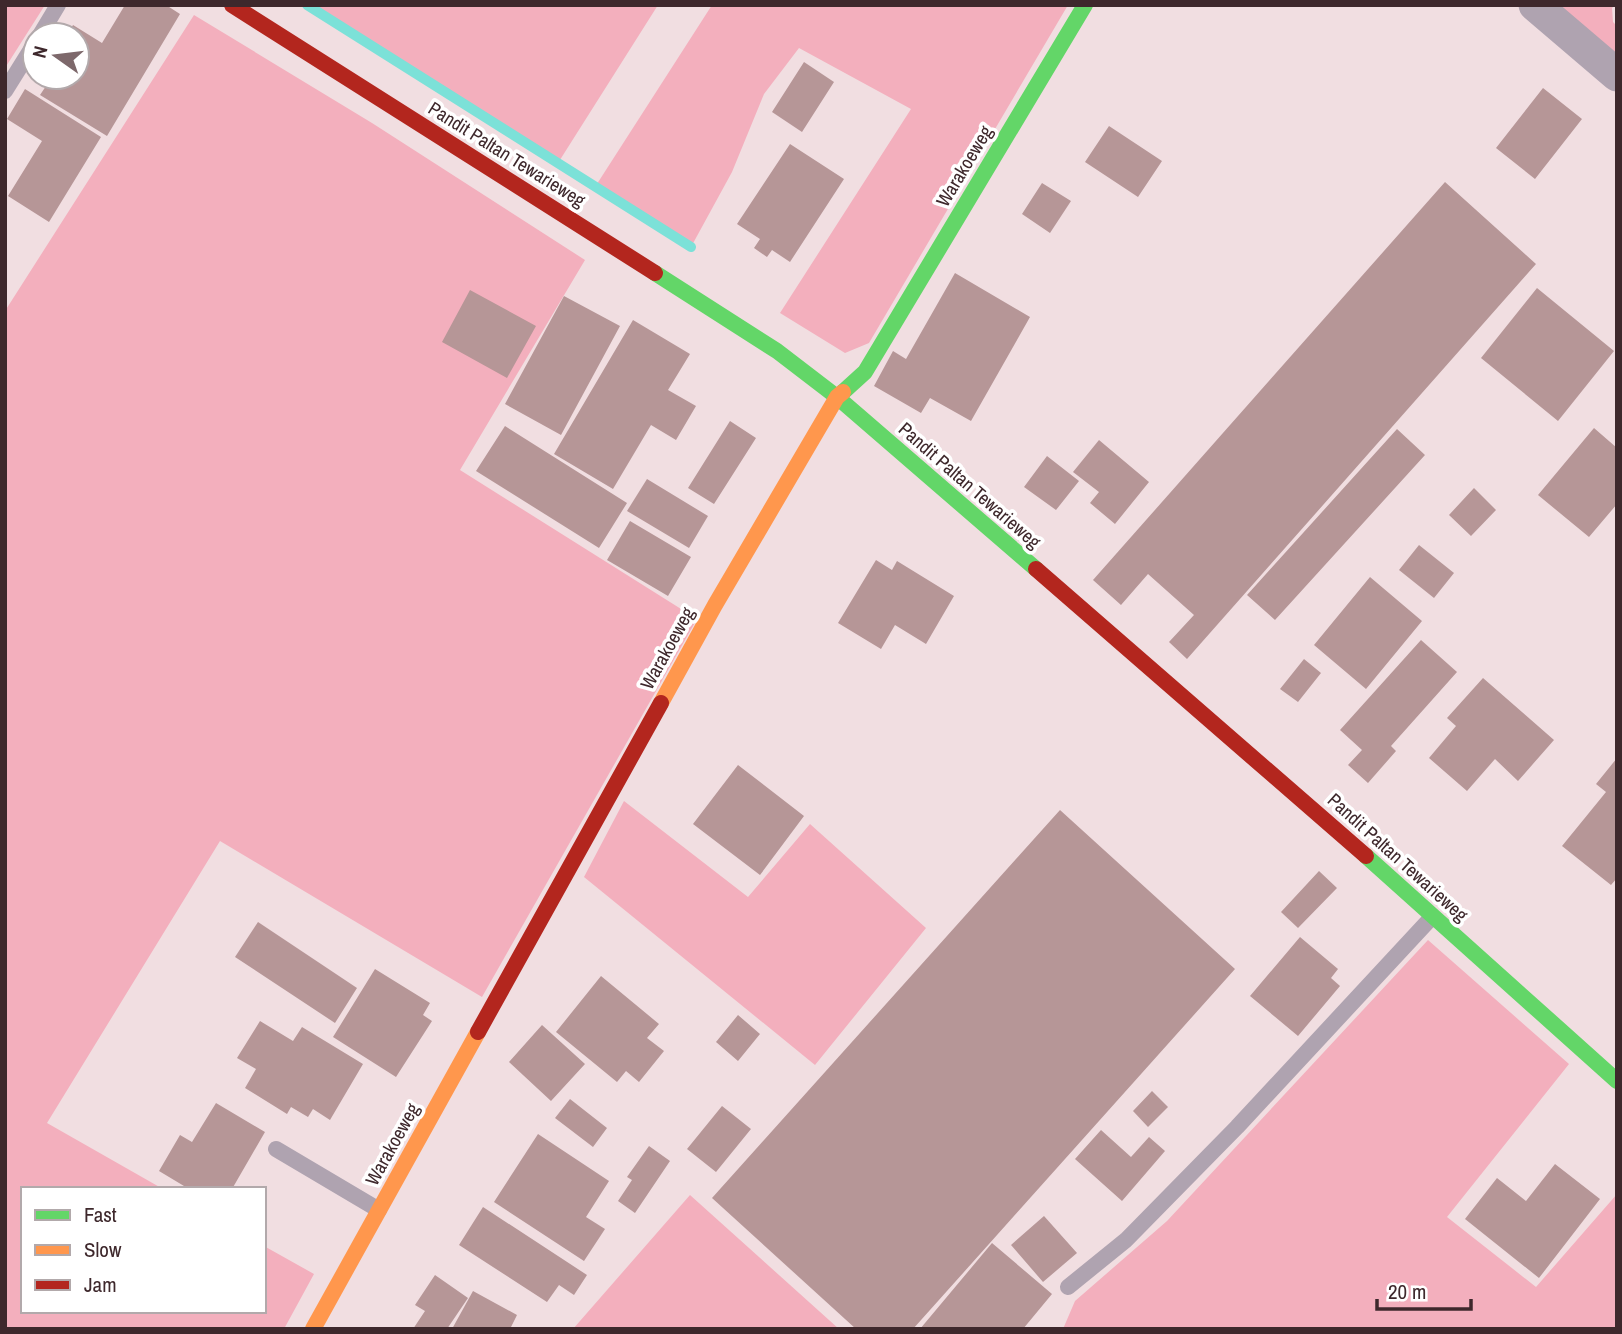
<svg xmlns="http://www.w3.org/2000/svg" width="1622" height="1334" font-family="'Archivo Narrow',sans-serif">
	<rect width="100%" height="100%" fill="#f1dee1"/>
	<path fill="#f3afbd" d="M 5,5 L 45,5 L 5,68 Z
		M 307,5 L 658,5 L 558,163 Z
		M 712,5 L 1068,5 L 869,343 L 845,353 L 780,313 L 911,109 L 799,48 L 764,94 L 732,172 L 691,247 L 595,187 Z
		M 1556,5 L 1615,5 L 1612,8 L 1613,22 L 1617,26 L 1617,56 Z
		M 194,15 L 372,123 L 585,260 L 460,470 L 697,619 L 482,997 L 220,841 L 47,1123 L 163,1189 L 23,1189 L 23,1311 L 264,1311 L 264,1246 L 314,1274 L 284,1329 L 5,1329 L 5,311 Z
		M 624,801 L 748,897 L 810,824 L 926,928 L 815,1065 L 584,877 Z
		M 1428,940 L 1569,1064 L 1447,1217 L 1536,1287 L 1617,1194 L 1617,1329 L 1063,1329 L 1075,1301 L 1167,1221 Z
		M 690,1195 L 839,1329 L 573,1329 Z"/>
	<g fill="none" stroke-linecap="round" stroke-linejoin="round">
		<path stroke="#7ce1d8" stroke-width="10" d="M 307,5 L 691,247"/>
	</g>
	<path fill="#b69697" d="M 125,5 L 166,5 L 180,14 L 107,136 L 40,95 L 52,77 L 77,77 L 77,35 L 67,35 L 73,25 L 102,43 Z
		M 804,62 L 834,82 L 802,132 L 772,112 Z
		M 1543,88 L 1582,119 L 1535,179 L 1496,148 Z
		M 25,89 L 101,137 L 49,222 L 8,196 L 42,141 L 7,119 Z
		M 1109,126 L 1162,161 L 1138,197 L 1085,162 Z
		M 790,144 L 844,179 L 790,262 L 772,250 L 767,257 L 754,248 L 760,239 L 737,224 Z
		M 1445,182 L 1536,264 L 1187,659 L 1169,642 L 1194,615 L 1148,574 L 1121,605 L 1093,580 Z
		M 1042,183 L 1071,201 L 1050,233 L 1022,214 Z
		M 955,273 L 1030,317 L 971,421 L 930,398 L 921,413 L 874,386 L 893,351 L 906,359 Z
		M 1537,288 L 1614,351 L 1558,421 L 1481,358 Z
		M 470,290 L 536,326 L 507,378 L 442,342 Z
		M 564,296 L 620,326 L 561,435 L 505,404 Z
		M 633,320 L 690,354 L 668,390 L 696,406 L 676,440 L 651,425 L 613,489 L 554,454 Z
		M 730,421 L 756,438 L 714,504 L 688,488 Z
		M 505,426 L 627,503 L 599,548 L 476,471 Z
		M 1594,428 L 1617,448 L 1617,504 L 1589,537 L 1538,495 Z
		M 1397,429 L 1425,455 L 1275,620 L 1247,595 Z
		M 1099,440 L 1149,482 L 1115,524 L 1090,503 L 1099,492 L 1073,472 Z
		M 1047,456 L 1079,481 L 1056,510 L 1024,487 Z
		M 647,479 L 708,516 L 689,548 L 627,511 Z
		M 1474,488 L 1496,510 L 1471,536 L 1449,515 Z
		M 630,521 L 691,557 L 668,596 L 607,560 Z
		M 1419,545 L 1454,573 L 1434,598 L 1399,570 Z
		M 876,560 L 892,570 L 897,561 L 954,596 L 926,644 L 895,625 L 881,649 L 838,623 Z
		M 1370,577 L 1422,621 L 1366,689 L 1314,645 Z
		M 1421,640 L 1457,672 L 1391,746 L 1396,751 L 1368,783 L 1348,765 L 1362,750 L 1340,730 Z
		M 1304,659 L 1321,673 L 1298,702 L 1280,689 Z
		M 1483,678 L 1554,740 L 1518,781 L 1495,759 L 1467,791 L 1429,758 L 1456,726 L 1447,718 Z
		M 1617,758 L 1617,878 L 1611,885 L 1562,846 L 1606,792 L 1596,784 Z
		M 738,765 L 804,816 L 760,875 L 693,824 Z
		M 1060,810 L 1235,969 L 913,1329 L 856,1329 L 712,1198 Z
		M 1319,871 L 1337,888 L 1298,928 L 1281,912 Z
		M 258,922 L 357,988 L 335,1023 L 235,957 Z
		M 1300,937 L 1338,969 L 1331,978 L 1340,986 L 1298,1036 L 1250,996 Z
		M 375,969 L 430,1003 L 423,1015 L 432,1021 L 396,1077 L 333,1037 Z
		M 601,976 L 659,1024 L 647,1038 L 664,1051 L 639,1082 L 626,1071 L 617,1082 L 556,1032 Z
		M 738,1015 L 760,1034 L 738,1061 L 716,1042 Z
		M 260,1021 L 293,1041 L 302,1027 L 363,1064 L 330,1120 L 313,1109 L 308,1117 L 291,1107 L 287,1114 L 245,1088 L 256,1069 L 237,1058 Z
		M 542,1025 L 585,1064 L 551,1101 L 509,1062 Z
		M 1152,1091 L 1168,1107 L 1148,1127 L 1133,1111 Z
		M 570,1099 L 607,1128 L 593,1147 L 555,1118 Z
		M 216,1103 L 265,1132 L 232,1189 L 189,1189 L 159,1171 L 180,1135 L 192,1142 Z
		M 722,1106 L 751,1129 L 716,1172 L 687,1149 Z
		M 1101,1130 L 1131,1157 L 1149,1137 L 1165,1151 L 1122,1201 L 1075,1159 Z
		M 538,1134 L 609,1181 L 586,1217 L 605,1229 L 584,1261 L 494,1202 Z
		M 649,1146 L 670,1161 L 635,1213 L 618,1201 L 632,1180 L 627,1177 Z
		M 1555,1164 L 1600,1199 L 1539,1278 L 1465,1219 L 1497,1178 L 1526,1201 Z
		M 483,1207 L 587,1275 L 574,1295 L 559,1285 L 547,1302 L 459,1245 Z
		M 1044,1216 L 1077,1253 L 1043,1282 L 1011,1245 Z
		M 992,1243 L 1052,1294 L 1023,1329 L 920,1329 Z
		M 435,1275 L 468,1298 L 447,1329 L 413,1329 L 425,1311 L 415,1305 Z
		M 473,1291 L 517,1315 L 510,1329 L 452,1329 Z"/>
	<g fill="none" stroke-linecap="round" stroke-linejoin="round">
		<path stroke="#afa3b0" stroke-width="16" d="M 40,35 L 58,5
			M 5,91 L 35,43
			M 276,1149 L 379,1210
			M 1068,1287 L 1126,1240 L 1237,1127 L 1432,917"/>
		<path stroke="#afa3b0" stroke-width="33" d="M 1535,5 L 1617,75"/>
		<path stroke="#63d668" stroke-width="16" d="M 655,273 L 777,351 L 837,397 L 1036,569
			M 843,392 L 865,372 L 1085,5
			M 1366,856 L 1617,1081"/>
		<path stroke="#ff974d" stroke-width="16" d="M 661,703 L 715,605 L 837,397 L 843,392
			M 313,1329 L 478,1032"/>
		<path stroke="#b3261e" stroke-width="16" d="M 232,5 L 655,273
			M 1036,569 L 1366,856
			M 478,1032 L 661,703"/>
	</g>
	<g text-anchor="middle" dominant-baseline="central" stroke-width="7" stroke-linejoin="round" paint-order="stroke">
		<g font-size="19" fill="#3e282c" stroke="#fff">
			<text transform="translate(507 154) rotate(32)">Pandit Paltan Tewarieweg</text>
			<text transform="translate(964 166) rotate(-59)">Warakoeweg</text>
			<text transform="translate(970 485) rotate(41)">Pandit Paltan Tewarieweg</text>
			<text transform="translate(667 648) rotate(-61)">Warakoeweg</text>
			<text transform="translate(1398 857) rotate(42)">Pandit Paltan Tewarieweg</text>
			<text transform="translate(392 1144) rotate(-61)">Warakoeweg</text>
		</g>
	</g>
	<rect width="1622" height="1334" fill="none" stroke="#3e282c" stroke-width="14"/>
	<rect x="21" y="1187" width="245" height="126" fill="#ffffff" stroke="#b2a9ab" stroke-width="2"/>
	<rect x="35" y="1210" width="35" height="10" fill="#63d668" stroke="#b2a9ab" stroke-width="2"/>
	<text x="84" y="1222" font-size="21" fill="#3e282c">Fast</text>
	<rect x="35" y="1245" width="35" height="10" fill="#ff974d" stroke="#b2a9ab" stroke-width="2"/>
	<text x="84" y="1257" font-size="21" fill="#3e282c">Slow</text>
	<rect x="35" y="1280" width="35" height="10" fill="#b3261e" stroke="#b2a9ab" stroke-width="2"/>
	<text x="84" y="1292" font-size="21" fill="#3e282c">Jam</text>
	<g transform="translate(56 56) rotate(284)"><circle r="33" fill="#ffffff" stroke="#b2a9ab" stroke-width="2"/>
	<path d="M0-5L12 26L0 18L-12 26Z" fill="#7d686b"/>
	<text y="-10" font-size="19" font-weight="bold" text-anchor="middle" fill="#3e282c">N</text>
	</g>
	<path d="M1377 1299v10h94v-10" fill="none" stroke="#3e282c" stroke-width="3.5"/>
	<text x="1388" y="1299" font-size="21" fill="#3e282c" stroke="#ffffff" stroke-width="5" paint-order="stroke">20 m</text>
</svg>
